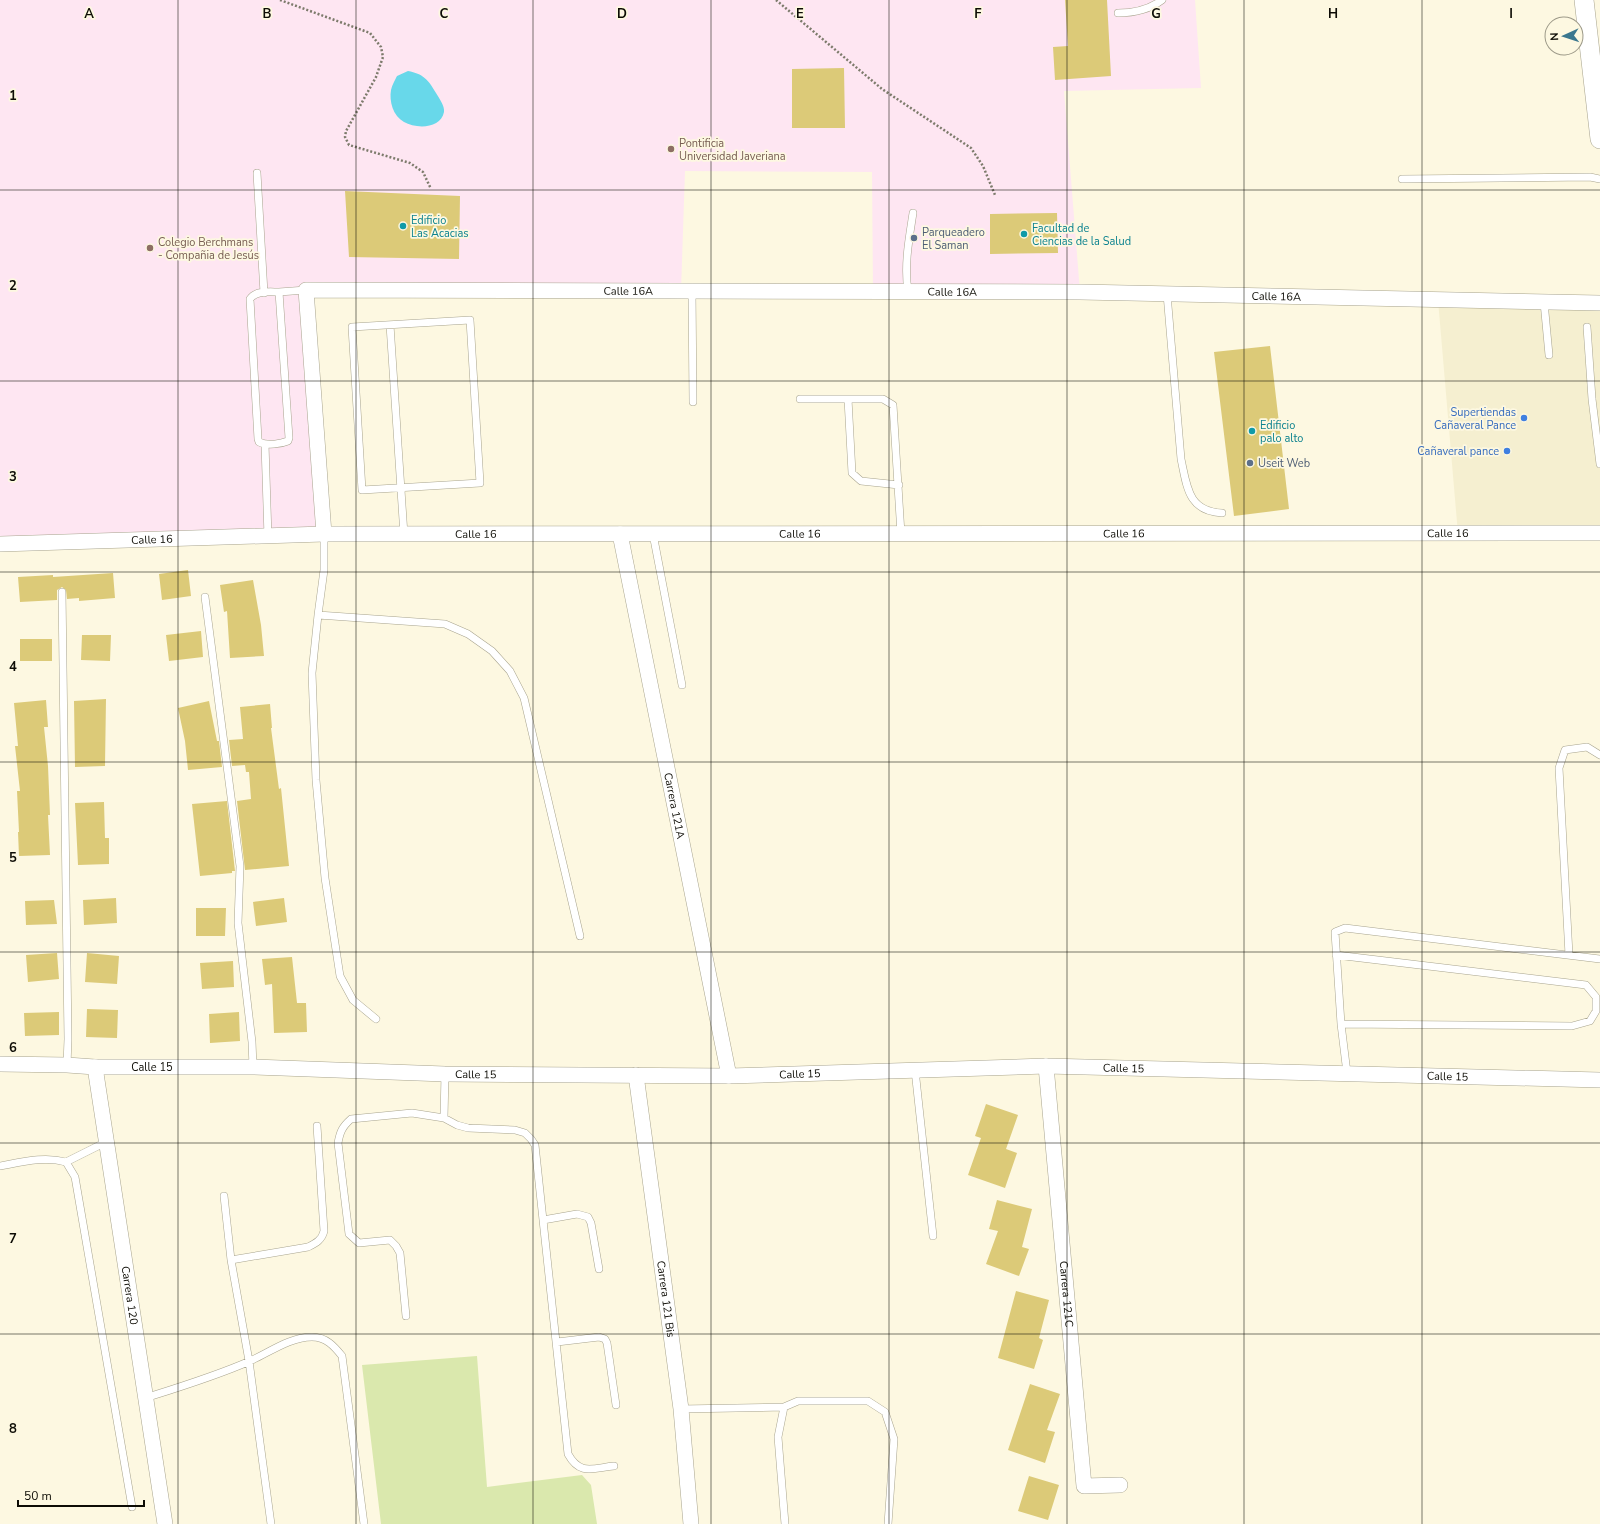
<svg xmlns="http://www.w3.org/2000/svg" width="1600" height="1524" font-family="'Nunito Sans',sans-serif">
	<rect width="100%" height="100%" fill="#fdf8e1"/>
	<path fill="#f5efd0" d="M 1438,300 L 1600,303 L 1600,533 L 1458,534 Z"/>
	<path fill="#fee6f2" d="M 0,0 L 1195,0 L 1201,88 L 1064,91 L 1080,292 L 873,291 L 872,172 L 685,171 L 681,291 L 306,290 L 324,534 L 0,544 Z"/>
	<path fill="#dae8ad" d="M 477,1356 L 487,1487 L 582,1475 L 591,1485 L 597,1524 L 381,1524 L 362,1365 Z"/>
	<path fill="#68d8ea" d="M 408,71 C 423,74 428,79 436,93 C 439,98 445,106 444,112 C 441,129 416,129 404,122 C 393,116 389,101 391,90 C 392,85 395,80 397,76 Z"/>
	<path fill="#dcca78" d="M 1065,0 L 1107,0 L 1111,76 L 1055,80 L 1053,47 L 1068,46 Z
		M 844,68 L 845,128 L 792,128 L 792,69 Z
		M 345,191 L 460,196 L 459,259 L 349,257 Z
		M 1057,213 L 1058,253 L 990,254 L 990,214 Z
		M 1270,346 L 1289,509 L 1234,516 L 1214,352 Z
		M 188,570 L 191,596 L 162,600 L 159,574 Z
		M 113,573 L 115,598 L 79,601 L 79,598 L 67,599 L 66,590 L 62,587 L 57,590 L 57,600 L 20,602 L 18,577 L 53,575 L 53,577 Z
		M 253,580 L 261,625 L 264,656 L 230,658 L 227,611 L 224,612 L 220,585 Z
		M 201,631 L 203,657 L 169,661 L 166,635 Z
		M 82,635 L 111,635 L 110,661 L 81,660 Z
		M 20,639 L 52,639 L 52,661 L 20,661 Z
		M 106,699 L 105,766 L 75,767 L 74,701 Z
		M 46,700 L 48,727 L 44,727 L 48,766 L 50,815 L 48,815 L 50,855 L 19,856 L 18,832 L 19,832 L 17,791 L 20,791 L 15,746 L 18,746 L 14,703 Z
		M 209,701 L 217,741 L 219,741 L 222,767 L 188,770 L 185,741 L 178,708 Z
		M 270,704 L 272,728 L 271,728 L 279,789 L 281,788 L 289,866 L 245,870 L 237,801 L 251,799 L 249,772 L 246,772 L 245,765 L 232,766 L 229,740 L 243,739 L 240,707 Z
		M 227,801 L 235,871 L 232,871 L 232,873 L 200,876 L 192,804 Z
		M 104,802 L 105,838 L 109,838 L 109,864 L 78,865 L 75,803 Z
		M 116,898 L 117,923 L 84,925 L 83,900 Z
		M 284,898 L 287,922 L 256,926 L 253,902 Z
		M 54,900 L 57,924 L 26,925 L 25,901 Z
		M 196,908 L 226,908 L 225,936 L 196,936 Z
		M 57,953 L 59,979 L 28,982 L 26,955 Z
		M 87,953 L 119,956 L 117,984 L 85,982 Z
		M 292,957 L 297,1003 L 306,1003 L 307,1032 L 274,1033 L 272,984 L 265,985 L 262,959 Z
		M 233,961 L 234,987 L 202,989 L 200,963 Z
		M 87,1009 L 118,1010 L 117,1038 L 86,1037 Z
		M 59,1012 L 59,1035 L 25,1036 L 24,1013 Z
		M 239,1012 L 240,1041 L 210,1043 L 209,1014 Z
		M 986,1104 L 1018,1115 L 1006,1149 L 1017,1153 L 1005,1188 L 968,1175 L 981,1138 L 975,1136 Z
		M 997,1200 L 1032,1209 L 1022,1247 L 1029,1249 L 1019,1276 L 986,1264 L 998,1231 L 989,1229 Z
		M 1016,1291 L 1049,1300 L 1039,1338 L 1043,1340 L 1034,1369 L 998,1358 Z
		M 1030,1384 L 1060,1394 L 1047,1430 L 1055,1432 L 1045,1463 L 1008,1450 Z
		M 1029,1476 L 1059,1485 L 1048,1520 L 1018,1511 Z"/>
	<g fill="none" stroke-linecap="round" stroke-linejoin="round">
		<g stroke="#a8a48e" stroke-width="8">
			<path id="service" d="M 1118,13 C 1134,13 1150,9 1162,0
				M 257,173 L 264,293
				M 1402,179 L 1590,177 L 1600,179
				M 692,291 L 693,402
				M 908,291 C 904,265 909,239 913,213
				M 279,292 L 289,438 L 288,441 C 281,444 267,446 259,442 L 258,439 L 250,299 C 256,290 270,292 279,292 Z
				M 279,292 L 306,290
				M 1167,294 L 1181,459 C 1187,487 1188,511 1222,513
				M 1544,302 L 1549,355
				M 470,320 L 480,483 L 362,490 L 352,327 Z
				M 390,325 L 404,535
				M 1587,327 L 1592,399 L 1600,464
				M 800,399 L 883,399 L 893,405 L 901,534
				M 848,399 L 852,473 L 861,481 L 899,485
				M 265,444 L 268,537
				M 324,534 L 324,570 L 318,615 L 312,673 L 316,780 L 325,878 L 340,976 L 353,1000 L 376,1019
				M 653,534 L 682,685
				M 62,592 L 68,1039 L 67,1065
				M 205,597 L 240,866 L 238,923 L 252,1042 L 253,1067
				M 318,615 L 445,624 L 468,634 L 492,651 L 510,671 L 524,698 L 580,936
				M 1336,955 L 1586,985 L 1596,997 L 1596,1011 L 1590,1021 L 1572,1026 L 1341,1024
				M 1569,955 L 1559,768 L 1565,750 L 1587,747 L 1600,755
				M 915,1070 L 933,1236
				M 1347,1073 L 1341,1024 L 1335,932 L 1345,928 L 1600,959
				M 444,1118 L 445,1074
				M 66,1162 L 106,1142
				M 0,1166 C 22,1162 44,1156 66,1162 L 75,1177 L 132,1507
				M 224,1196 L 231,1260 L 249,1361 L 271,1524
				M 543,1220 L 577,1214 L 588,1217 L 591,1223 L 599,1269
				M 231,1260 L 308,1247 C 316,1243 322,1240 324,1231 L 317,1126
				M 406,1316 L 400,1253 L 396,1246 L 390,1240 L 359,1243 L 349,1234 L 338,1143 C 340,1132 342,1127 351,1119 L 412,1113 L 444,1118 L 457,1125 L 468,1128 L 515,1130 L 525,1133 L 531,1139 L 535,1145 L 568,1454 C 580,1476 593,1468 614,1466
				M 557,1342 L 599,1337 L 605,1339 L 607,1343 L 616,1405
				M 145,1398 C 180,1387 216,1376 250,1361 C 270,1352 290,1337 312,1337 C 326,1337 334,1346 342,1356 L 364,1524
				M 784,1407 L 778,1437 L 785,1524
				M 681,1409 L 784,1407 L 798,1401 L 868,1401 L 885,1412 L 894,1439 L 888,1524"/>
		</g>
		<g stroke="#a8a48e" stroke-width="16">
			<g id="minor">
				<path id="s1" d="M 324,534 L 306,290 L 1080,292 L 1600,303"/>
				<path id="s2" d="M 620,534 L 729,1076"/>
				<path id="s3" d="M 0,544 L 324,534 L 1600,533"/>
				<path id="s4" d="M 0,1064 L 67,1065 L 95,1067 L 253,1067 L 445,1074 L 729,1076 L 1046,1066 L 1600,1080"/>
				<path id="s5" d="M 1046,1066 L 1084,1486 L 1120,1485"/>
				<path id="s6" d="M 95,1067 L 165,1524"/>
				<path id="s7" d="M 636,1075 L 681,1409 L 691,1524"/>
			</g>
		</g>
		<g stroke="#a8a48e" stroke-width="20">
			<path id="tertiary" d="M 1584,0 L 1600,139"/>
		</g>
		<path stroke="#7d7b6c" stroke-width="2.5" stroke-dasharray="2 2" stroke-linecap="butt" d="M 280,0 L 370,33 L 381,47 L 383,57 L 376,77 L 346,131 L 345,137 L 349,145 L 410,163 L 423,172 L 431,189
			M 776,0 L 882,89 L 971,148 L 983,166 L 995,195"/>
		<use href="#service" stroke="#fff" stroke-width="7"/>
		<use href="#minor" stroke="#fff" stroke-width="15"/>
		<use href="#tertiary" stroke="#fff" stroke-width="19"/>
	</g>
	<path fill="none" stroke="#0d0c05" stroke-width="1" stroke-opacity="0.55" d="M 178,0 L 178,1524M 356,0 L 356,1524M 533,0 L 533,1524M 711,0 L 711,1524M 889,0 L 889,1524M 1067,0 L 1067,1524M 1244,0 L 1244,1524M 1422,0 L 1422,1524M 0,190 L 1600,190M 0,381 L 1600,381M 0,572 L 1600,572M 0,762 L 1600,762M 0,952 L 1600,952M 0,1143 L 1600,1143M 0,1334 L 1600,1334"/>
	<g fill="#8d6e63" stroke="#fdf8e1" stroke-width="1.5">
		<circle cx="671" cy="149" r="4"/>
		<circle cx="150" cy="248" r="4"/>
	</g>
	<g fill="#0f9aa8" stroke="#fdf8e1" stroke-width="1.5">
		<circle cx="403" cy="226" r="4"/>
		<circle cx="1024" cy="234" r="4"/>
		<circle cx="1252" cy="431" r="4"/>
	</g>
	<g fill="#5c6f8a" stroke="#fdf8e1" stroke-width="1.5">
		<circle cx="914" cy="238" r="4"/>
		<circle cx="1250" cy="463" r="4"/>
	</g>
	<g fill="#3f7fe0" stroke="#fdf8e1" stroke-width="1.5">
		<circle cx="1524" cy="418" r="4"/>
		<circle cx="1507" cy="451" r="4"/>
	</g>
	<g text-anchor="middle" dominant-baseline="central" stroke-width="3.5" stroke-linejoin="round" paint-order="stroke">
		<g font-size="11" fill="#785e54" stroke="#fdf8e1" text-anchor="start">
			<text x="679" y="143">Pontificia<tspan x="679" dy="13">Universidad Javeriana</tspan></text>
			<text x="158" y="242">Colegio Berchmans<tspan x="158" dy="13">- Compañia de Jesús</tspan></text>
		</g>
		<g font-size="11" fill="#0d838f" stroke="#fdf8e1" text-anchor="start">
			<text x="411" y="220">Edificio<tspan x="411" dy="13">Las Acacias</tspan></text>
			<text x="1032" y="228">Facultad de<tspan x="1032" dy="13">Ciencias de la Salud</tspan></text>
			<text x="1260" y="425">Edificio<tspan x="1260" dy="13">palo alto</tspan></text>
		</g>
		<g font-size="11" fill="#4e5e75" stroke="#fdf8e1" text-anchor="start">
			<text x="922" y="232">Parqueadero<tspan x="922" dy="13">El Saman</tspan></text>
			<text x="1258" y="463">Useit Web</text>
		</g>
		<g font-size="11" fill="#0d0c05" stroke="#fdf8e1">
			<text stroke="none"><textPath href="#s1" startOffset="567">Calle 16A</textPath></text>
			<text stroke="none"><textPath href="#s1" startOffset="891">Calle 16A</textPath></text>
			<text stroke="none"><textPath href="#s1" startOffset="1215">Calle 16A</textPath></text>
			<text stroke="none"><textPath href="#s3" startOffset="476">Calle 16</textPath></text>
			<text stroke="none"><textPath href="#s3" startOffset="800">Calle 16</textPath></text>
			<text stroke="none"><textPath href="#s3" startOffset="1124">Calle 16</textPath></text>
			<text stroke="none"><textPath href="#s3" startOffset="1448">Calle 16</textPath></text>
			<text stroke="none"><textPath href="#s3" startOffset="152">Calle 16</textPath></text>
			<text stroke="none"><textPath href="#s2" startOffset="277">Carrera 121A</textPath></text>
			<text stroke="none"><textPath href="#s4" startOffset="152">Calle 15</textPath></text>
			<text stroke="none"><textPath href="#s4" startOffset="1124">Calle 15</textPath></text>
			<text stroke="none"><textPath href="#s4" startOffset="476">Calle 15</textPath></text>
			<text stroke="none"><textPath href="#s4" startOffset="800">Calle 15</textPath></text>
			<text stroke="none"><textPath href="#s4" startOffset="1448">Calle 15</textPath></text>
			<text stroke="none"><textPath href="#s5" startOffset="229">Carrera 121C</textPath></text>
			<text stroke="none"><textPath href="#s6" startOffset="231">Carrera 120</textPath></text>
			<text stroke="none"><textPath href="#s7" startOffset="226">Carrera 121 Bis</textPath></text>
		</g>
		<g font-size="11" fill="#366cbe" stroke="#fdf8e1" text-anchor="end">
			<text x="1516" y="412">Supertiendas<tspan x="1516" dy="13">Cañaveral Pance</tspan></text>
			<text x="1499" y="451">Cañaveral pance</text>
		</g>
	</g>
	<g font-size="13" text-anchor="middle" font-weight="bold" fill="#0d0c05" stroke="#fdf8e1" stroke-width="3.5" stroke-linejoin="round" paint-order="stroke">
		<text x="89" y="18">A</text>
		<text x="267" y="18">B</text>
		<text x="444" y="18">C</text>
		<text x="622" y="18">D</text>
		<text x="800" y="18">E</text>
		<text x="978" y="18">F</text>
		<text x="1156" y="18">G</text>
		<text x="1333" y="18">H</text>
		<text x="1511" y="18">I</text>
		<text x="13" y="100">1</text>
		<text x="13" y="290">2</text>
		<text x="13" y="481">3</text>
		<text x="13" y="671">4</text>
		<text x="13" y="862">5</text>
		<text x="13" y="1052">6</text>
		<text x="13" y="1243">7</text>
		<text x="13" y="1433">8</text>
	</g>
	<g transform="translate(1564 36) rotate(267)"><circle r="19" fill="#fdf8e1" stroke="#9d9a89"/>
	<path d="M0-3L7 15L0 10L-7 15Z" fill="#3b778e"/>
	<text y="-6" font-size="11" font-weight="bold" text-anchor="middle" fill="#0d0c05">N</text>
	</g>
	<path d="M18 1500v6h126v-6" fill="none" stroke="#0d0c05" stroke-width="2"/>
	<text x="24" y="1500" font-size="12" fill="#0d0c05" stroke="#fdf8e1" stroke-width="3" paint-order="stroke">50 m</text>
</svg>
